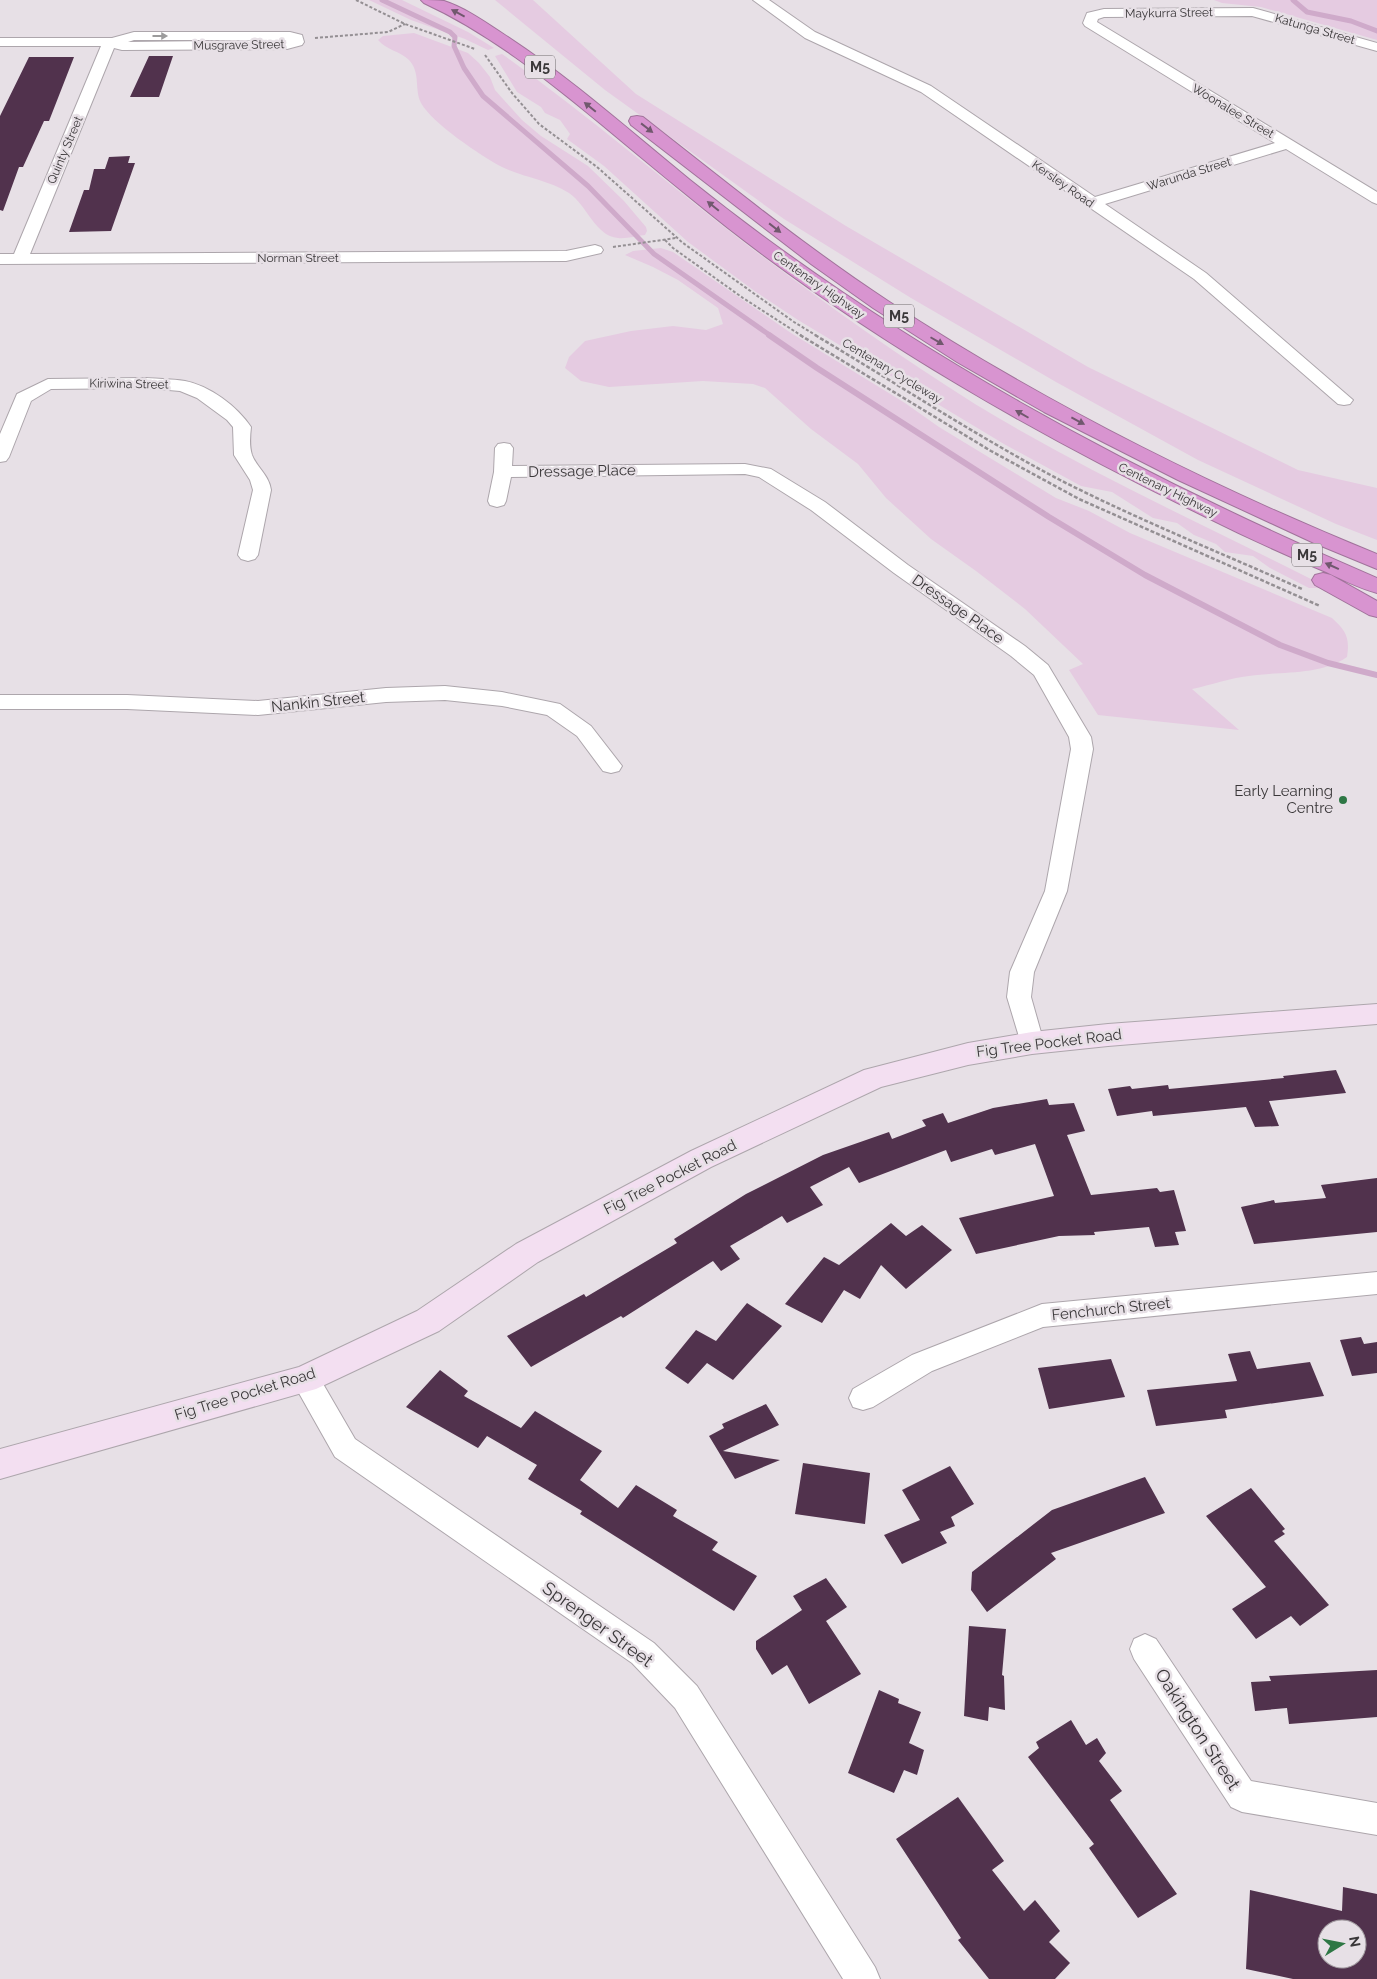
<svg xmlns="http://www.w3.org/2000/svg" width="1377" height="1979" font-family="Raleway,sans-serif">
	<rect width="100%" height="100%" fill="#e7e0e6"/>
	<path fill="#e5cbe1" d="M 369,0 L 402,0 L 468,32 L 494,48 L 488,50 L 465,39 L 411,20 Z
		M 495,0 L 533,0 L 636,94 L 846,226 L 1088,367 L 1298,470 L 1377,488 L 1377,540 L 1336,524 L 1198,460 L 1056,382 L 911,298 L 784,219 L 605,90 Z
		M 1214,0 L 1377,0 L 1377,40 L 1261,7 L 1222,3 Z
		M 414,33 L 468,53 L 479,63 L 490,77 L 495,90 L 522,120 L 541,136 L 588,166 L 624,201 L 646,227 L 647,231 L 645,235 C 636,236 626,239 618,238 C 595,236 587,205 569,193 C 549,180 523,177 502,167 C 481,156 432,123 421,103 C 414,89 421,73 409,60 C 400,51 386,50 378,40 L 383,36 Z
		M 502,54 C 585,113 662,179 742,241 C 817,298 895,354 975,404 C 1085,471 1204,525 1319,583 L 1320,588 L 1309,588 L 1270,568 L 1253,556 L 1225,552 L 1216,544 L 1194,535 L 1177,523 L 1153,518 L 1112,492 L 1081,486 L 1004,444 L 798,320 L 756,292 L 688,242 L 604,166 L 567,139 L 570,134 L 560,120 L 545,113 L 541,107 L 517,92 L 495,56 Z
		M 661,248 L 673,252 L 791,333 L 905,403 L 939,427 L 1056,498 L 1089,511 L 1130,533 L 1332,618 C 1346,631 1350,637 1347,657 C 1319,676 1282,671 1249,676 C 1230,678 1211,685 1192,689 L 1239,730 L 1098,715 L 1069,670 L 1083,664 L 1025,609 L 976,571 L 931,539 L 886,498 L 858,464 L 811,429 L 765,388 L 753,384 L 703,381 L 609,387 L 581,381 L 565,368 L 569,357 L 585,341 L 631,331 L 673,326 L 706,330 L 723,324 L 718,308 L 678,280 L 653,267 L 625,255 L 633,251 Z"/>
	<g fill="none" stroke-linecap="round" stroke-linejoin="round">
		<path stroke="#cfaaca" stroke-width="5" d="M 382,0 L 450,32 L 455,37 L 454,46 L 464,68 L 483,96 L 588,186 L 654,254 L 771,336
			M 1293,0 L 1307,12 L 1351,21 L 1377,31"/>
		<path stroke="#cfaaca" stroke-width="6" d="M 769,335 L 817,368 L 1049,517 L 1145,575 L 1280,645 L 1328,663 L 1377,675"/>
	</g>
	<path fill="#51324d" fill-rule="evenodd" d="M 149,56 L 173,56 L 159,97 L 130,97 Z
		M 29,57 L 74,57 L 49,121 L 44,121 L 23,167 L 19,167 L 3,211 L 0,210 L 0,116 Z
		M 130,156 L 128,163 L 135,163 L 111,231 L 69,232 L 84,190 L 89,190 L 94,169 L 105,169 L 109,157 Z
		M 1336,1070 L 1346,1093 L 1269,1101 L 1279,1126 L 1255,1127 L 1246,1107 L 1153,1116 L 1152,1111 L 1117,1116 L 1108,1089 L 1130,1086 L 1132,1089 L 1168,1085 L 1169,1089 L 1284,1078 L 1283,1076 Z
		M 1047,1099 L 1049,1105 L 1074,1103 L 1085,1131 L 1067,1135 L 1091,1195 L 1157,1188 L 1160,1192 L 1174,1190 L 1186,1231 L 1175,1232 L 1179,1245 L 1155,1247 L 1149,1227 L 1094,1232 L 1095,1235 L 1059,1236 L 976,1254 L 959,1218 L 1054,1196 L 1035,1144 L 995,1155 L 992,1149 L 951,1162 L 946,1150 L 859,1183 L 849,1167 L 810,1187 L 823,1205 L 787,1223 L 782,1216 L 730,1246 L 740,1259 L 721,1271 L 713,1261 L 623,1318 L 621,1316 L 531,1367 L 507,1336 L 584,1294 L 586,1297 L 677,1243 L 674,1239 L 746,1194 L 823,1155 L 889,1132 L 892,1139 L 926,1126 L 922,1120 L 943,1113 L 948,1123 L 993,1108 Z
		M 1377,1178 L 1377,1232 L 1254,1244 L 1241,1207 L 1274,1200 L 1275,1203 L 1326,1198 L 1321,1185 Z
		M 891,1223 L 906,1236 L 922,1225 L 952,1250 L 906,1289 L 881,1265 L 860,1299 L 844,1290 L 822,1323 L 785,1304 L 824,1257 L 839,1265 Z
		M 747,1303 L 782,1326 L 733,1380 L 707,1363 L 688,1384 L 665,1368 L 696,1330 L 716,1341 Z
		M 1361,1337 L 1364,1344 L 1377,1342 L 1377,1373 L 1352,1376 L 1340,1340 Z
		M 1250,1351 L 1257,1369 L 1310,1362 L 1324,1396 L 1225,1410 L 1227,1418 L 1156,1426 L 1147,1390 L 1237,1381 L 1228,1354 Z
		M 1111,1359 L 1125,1397 L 1049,1409 L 1038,1368 Z
		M 440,1370 L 468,1391 L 464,1396 L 521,1428 L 535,1411 L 602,1451 L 580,1480 L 618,1508 L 636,1485 L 677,1510 L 673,1516 L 718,1542 L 712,1550 L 757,1576 L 734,1611 L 580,1514 L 582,1511 L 528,1479 L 537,1465 L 487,1436 L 478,1448 L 406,1407 Z
		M 766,1404 L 779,1425 L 723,1451 L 780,1460 L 735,1479 L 709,1436 L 724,1428 L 722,1424 Z
		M 803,1463 L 870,1473 L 865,1524 L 795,1514 Z
		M 950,1466 L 974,1504 L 951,1517 L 955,1526 L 940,1532 L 947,1543 L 902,1564 L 884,1535 L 920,1520 L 902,1490 Z
		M 1145,1477 L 1165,1513 L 1051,1553 L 1056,1559 L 987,1612 L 971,1590 L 972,1572 L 1052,1510 Z
		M 1251,1488 L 1285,1529 L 1282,1531 L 1285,1534 L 1274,1541 L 1329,1605 L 1300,1626 L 1291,1616 L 1256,1639 L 1232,1609 L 1266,1587 L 1206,1516 Z
		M 826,1578 L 847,1607 L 826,1621 L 861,1674 L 809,1704 L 787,1665 L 772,1675 L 756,1649 L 756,1641 L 802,1610 L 793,1596 Z
		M 969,1626 L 1006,1629 L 1002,1675 L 1004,1676 L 1005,1710 L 989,1707 L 988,1721 L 964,1716 Z
		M 1377,1670 L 1377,1717 L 1289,1724 L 1287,1708 L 1255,1711 L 1251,1682 L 1271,1681 L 1269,1676 Z
		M 879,1690 L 899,1699 L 898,1703 L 921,1712 L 909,1743 L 924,1750 L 917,1775 L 904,1770 L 894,1793 L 848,1773 Z
		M 1071,1720 L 1086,1745 L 1097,1738 L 1106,1753 L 1099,1761 L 1122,1791 L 1110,1800 L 1177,1894 L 1138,1918 L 1089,1848 L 1094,1844 L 1028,1757 L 1039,1748 L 1036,1742 Z
		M 958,1797 L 1004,1861 L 992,1870 L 1024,1911 L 1035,1900 L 1060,1931 L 1049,1942 L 1070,1963 L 1055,1979 L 989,1979 L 958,1940 L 961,1938 L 896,1839 Z
		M 1343,1887 L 1377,1894 L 1377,1979 L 1293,1979 L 1246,1969 L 1250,1890 L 1342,1911 ZM 1327,1929 L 1357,1929 L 1357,1959 L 1327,1959 Z"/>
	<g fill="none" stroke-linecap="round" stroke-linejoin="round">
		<g stroke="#ada6ac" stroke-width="2">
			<path id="minor" d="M 753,0 L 769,0 L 815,32 L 931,86 L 1095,197 L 1275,143 L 1085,26 L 1083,23 L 1087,13 L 1104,9 L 1253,8 L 1377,43 L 1377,51 L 1252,16 L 1104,17 L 1098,19 L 1097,22 L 1377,192 L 1377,204 L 1372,202 L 1286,149 L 1105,204 L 1206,273 L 1353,400 L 1350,404 L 1344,405 L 1338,404 L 1194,279 L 921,92 L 805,38 Z
				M 134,32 L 290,32 L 302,35 L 304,42 L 302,45 L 287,49 L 122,50 L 114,48 L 30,254 L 566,251 L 595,245 L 601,247 L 603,250 L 601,253 L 566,261 L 0,264 L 0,254 L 14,254 L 101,46 L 0,46 L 0,38 L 112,38 ZM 134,40 L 289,40 L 128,42 Z
				M 146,378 C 159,379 172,379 185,381 C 210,386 237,406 251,427 C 250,436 249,446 252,455 C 257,468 269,475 271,490 L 258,555 L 255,559 L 248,561 L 241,559 L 238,555 L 253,490 L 250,480 L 234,455 L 233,427 L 227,420 L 197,398 L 180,391 L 146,388 L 51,389 L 31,401 L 9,457 L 6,461 L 0,462 L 0,434 L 17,394 L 48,379 Z
				M 504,443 L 510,444 L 513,448 L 512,466 L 745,464 L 771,469 L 825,502 L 908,565 L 1025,646 L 1048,665 L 1091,737 L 1093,749 L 1067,891 L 1034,972 L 1031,997 L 1044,1043 L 1041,1050 L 1032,1052 L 1023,1050 L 1007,997 L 1010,972 L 1045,891 L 1071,749 L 1069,737 L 1034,675 L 1011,656 L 894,573 L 811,510 L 759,477 L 745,474 L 511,477 L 506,501 L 504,505 L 497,507 L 490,505 L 488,501 L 494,472 L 495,448 L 498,444 Z
				M 445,686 L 502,692 L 560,704 L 591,726 L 622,766 L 619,771 L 611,773 L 603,771 L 577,736 L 547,715 L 502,706 L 445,700 L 386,702 L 258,715 L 127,709 L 0,709 L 0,695 L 127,695 L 258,701 L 386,688 Z
				M 1377,1272 L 1377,1294 L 1043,1327 L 932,1371 L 873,1407 L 863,1410 L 853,1407 L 849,1398 L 853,1389 L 912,1355 L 1042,1304 Z
				M 305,1367 L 315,1370 L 355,1439 L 654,1643 L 697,1686 L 875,1967 L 880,1979 L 843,1979 L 675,1708 L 632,1663 L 335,1457 L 291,1379 L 295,1370 Z
				M 1145,1634 L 1156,1639 L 1251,1781 L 1377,1803 L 1377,1835 L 1242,1812 L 1231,1807 L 1134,1659 L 1130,1649 L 1134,1639 Z"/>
		</g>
		<g stroke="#ada6ac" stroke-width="2">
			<path id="secondary" d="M 1377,1004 L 1377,1024 L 1108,1046 L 1032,1054 L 968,1065 L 881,1087 L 711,1167 L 538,1262 L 439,1331 L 316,1389 L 0,1479 L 0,1449 L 299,1367 L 417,1311 L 516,1244 L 691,1151 L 864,1070 L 968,1043 L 1032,1032 L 1108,1024 Z"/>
		</g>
		<g stroke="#a1739b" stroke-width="2">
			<path id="motorway" d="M 421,0 C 428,0 437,0 444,1 C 466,8 488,24 508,37 C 572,79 630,131 690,180 C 898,347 1133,473 1377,578 L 1377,593 C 1357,588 1338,577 1319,569 C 1281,553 1244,536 1206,517 C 1039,436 875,343 728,228 C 685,194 643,159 601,124 C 545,78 489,33 424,3 Z
				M 637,116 L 643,117 C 723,180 803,245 888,301 C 1041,401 1207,485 1377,554 L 1377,569 L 1314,543 L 1178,480 L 1044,412 L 957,362 L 873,308 L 811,264 L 631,125 L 629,121 L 631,117 Z
				M 1323,573 L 1331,575 L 1377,601 L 1377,617 L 1369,615 L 1315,585 L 1312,580 L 1315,575 Z"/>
		</g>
		<path stroke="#948f93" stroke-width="2" stroke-dasharray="3 2" stroke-linecap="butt" d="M 356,0 L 405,24 L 475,49
			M 315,38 L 388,32 L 405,24
			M 485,55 L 512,93 L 539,124 L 597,167 L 683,243 L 794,322 L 817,336
			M 665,240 L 673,248 L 743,298 L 802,336
			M 613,247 L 676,238"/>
		<path stroke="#948f93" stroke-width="2.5" stroke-dasharray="4 2" stroke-linecap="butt" d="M 800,335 L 991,451 L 1079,499 L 1320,606
			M 815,335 C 896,383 976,436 1060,480 C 1139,520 1221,553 1302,589"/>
		<use href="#minor" fill="#fff" fill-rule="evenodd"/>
		<use href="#secondary" fill="#f3dff1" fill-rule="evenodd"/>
		<use href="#motorway" fill="#d894d0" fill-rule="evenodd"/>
	</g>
	<defs><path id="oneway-solid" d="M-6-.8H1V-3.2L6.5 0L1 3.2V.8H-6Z" transform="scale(1.25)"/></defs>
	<g fill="#71586e">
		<use href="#oneway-solid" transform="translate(458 13) rotate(-152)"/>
		<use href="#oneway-solid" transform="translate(590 107) rotate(-141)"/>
		<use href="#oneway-solid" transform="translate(647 128) rotate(38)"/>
		<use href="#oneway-solid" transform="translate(713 206) rotate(-141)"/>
		<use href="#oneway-solid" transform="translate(775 228) rotate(38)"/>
		<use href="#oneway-solid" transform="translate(937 341) rotate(30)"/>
		<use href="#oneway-solid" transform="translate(1022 414) rotate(-150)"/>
		<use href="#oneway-solid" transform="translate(1078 421) rotate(28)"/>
		<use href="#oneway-solid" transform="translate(1332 566) rotate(-156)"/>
	</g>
	<use fill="#9c9b9c" href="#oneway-solid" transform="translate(160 36)"/>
	<circle fill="#2e7745" stroke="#e7e0e6" stroke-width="2" cx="1343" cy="800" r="5"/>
	<g text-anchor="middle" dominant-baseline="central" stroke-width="5" stroke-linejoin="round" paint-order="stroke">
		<g font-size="12" fill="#3a3739" stroke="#e7e0e6">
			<text transform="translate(1169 13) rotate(-1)">Maykurra Street</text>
			<text transform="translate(1315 29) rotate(16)">Katunga Street</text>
			<text transform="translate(239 45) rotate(-1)">Musgrave Street</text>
			<text transform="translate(1233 111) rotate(31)">Woonalee Street</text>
			<text transform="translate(65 150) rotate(-67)">Quinty Street</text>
			<text transform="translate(1189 174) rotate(-17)">Warunda Street</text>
			<text transform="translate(1063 184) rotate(35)">Kersley Road</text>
			<text x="298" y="258">Norman Street</text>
			<text transform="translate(819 285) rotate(35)">Centenary Highway</text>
			<text transform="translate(892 371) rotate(31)">Centenary Cycleway</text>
			<text transform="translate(129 384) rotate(1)">Kiriwina Street</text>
			<text transform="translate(1168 490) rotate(26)">Centenary Highway</text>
		</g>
		<g fill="#e7e0e6" stroke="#6e6a6d" stroke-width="1">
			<rect x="525" y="55.5" width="30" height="23" rx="4"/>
			<rect x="884" y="304.5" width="30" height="23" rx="4"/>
			<rect x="1292" y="543.5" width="30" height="23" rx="4"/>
		</g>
		<g font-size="14" font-weight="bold" fill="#3a3739">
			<text x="540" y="67">M5</text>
			<text x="899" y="316">M5</text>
			<text x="1307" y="555">M5</text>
		</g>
		<g font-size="15" fill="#3a3739" stroke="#e7e0e6">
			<text transform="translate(582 471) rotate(-1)">Dressage Place</text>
			<text transform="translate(958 609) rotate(35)">Dressage Place</text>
			<text transform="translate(318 702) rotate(-6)">Nankin Street</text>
			<text transform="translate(1049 1043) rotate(-7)">Fig Tree Pocket Road</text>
			<text transform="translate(670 1177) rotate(-27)">Fig Tree Pocket Road</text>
			<text transform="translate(1111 1309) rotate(-6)">Fenchurch Street</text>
			<text transform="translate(245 1394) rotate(-17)">Fig Tree Pocket Road</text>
		</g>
		<g font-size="15" fill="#3a3739" stroke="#e7e0e6" text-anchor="end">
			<text x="1333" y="791">Early Learning<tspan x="1333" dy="17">Centre</tspan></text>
		</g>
		<g font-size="18" fill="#3a3739" stroke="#e7e0e6">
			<text transform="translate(598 1624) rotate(36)">Sprenger Street</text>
			<text transform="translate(1198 1729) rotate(57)">Oakington Street</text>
		</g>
	</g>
	<g transform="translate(1342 1944) rotate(80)"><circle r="24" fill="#e7e0e6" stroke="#a29ca1"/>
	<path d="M0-4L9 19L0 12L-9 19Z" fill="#2e7745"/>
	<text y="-8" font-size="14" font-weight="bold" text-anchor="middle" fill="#3a3739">N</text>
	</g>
</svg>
